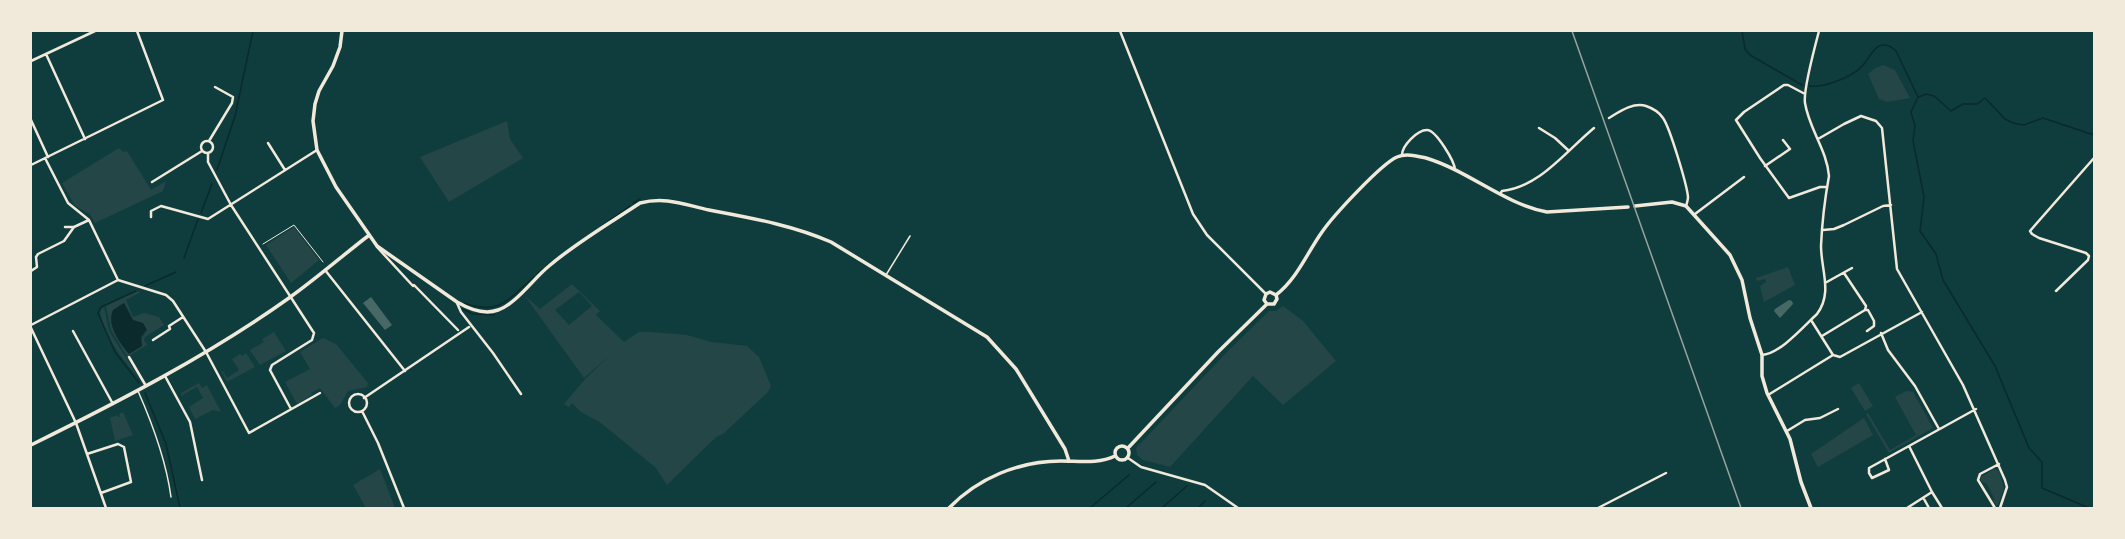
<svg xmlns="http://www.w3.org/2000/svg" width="2125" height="539" font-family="'Varela Round',sans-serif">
	<rect width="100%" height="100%" fill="#0f3d3e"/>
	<path fill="#244646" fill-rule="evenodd" d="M 1883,65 L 1895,70 L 1910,98 L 1887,102 L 1879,99 L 1868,74 L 1876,68 Z
		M 507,121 L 510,139 L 523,158 L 449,202 L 420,157 Z
		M 119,148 L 123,152 L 127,151 L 151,190 L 166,181 L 163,191 L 95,223 L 90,214 L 75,206 L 62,183 Z
		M 294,227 L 319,260 L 291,283 L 266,245 Z
		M 1788,267 L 1795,285 L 1764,302 L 1760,286 L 1766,282 L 1765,279 L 1757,281 L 1756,278 Z
		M 572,284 L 600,311 L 596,315 L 624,342 L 639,332 L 650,332 L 687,335 L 711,342 L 747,346 L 759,357 L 771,386 L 768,392 L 723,434 L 716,437 L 667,485 L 656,468 L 601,423 L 581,412 L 572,403 L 569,407 L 564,404 L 586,378 L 610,355 L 584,378 L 525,296 L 540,309 ZM 579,292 L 592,306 L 569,325 L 555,310 Z
		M 136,291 L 141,292 L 126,300 L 133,317 L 144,313 L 159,317 L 164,325 L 145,337 L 144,340 L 147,345 L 127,357 L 111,330 L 106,306 ZM 124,303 L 133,320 L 145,334 L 129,354 L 114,331 Z
		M 1283,306 L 1303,321 L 1336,361 L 1283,405 L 1253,376 L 1170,467 L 1143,460 L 1137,455 L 1136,448 L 1228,351 L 1269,311 L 1276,311 Z
		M 104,307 L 109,331 L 139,378 C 127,366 96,326 101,309 Z
		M 274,332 L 286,351 L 260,365 L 250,350 L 264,342 L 262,339 Z
		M 323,338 L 336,344 L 368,383 L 367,387 L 348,391 L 340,405 L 335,408 L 320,388 L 311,393 L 312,395 L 297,404 L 285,382 L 310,369 L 300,352 Z
		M 246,353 L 255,367 L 227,382 L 221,371 L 223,371 L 227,378 L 239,370 L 232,359 L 240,354 L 242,356 Z
		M 199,383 L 202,388 L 207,385 L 221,412 L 213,410 L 195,419 L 189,407 L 203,398 L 197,387 L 184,394 L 182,397 L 181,393 Z
		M 1859,383 L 1873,406 L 1865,411 L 1851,388 Z
		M 1906,391 L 1913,392 L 1933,428 L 1889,453 L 1866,414 L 1868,413 L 1890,450 L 1916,435 L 1895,397 Z
		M 123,412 L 133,435 L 115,441 L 110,418 L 117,415 L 118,417 L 120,417 L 119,414 Z
		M 1864,418 L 1873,435 L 1818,467 L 1811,454 Z
		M 380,469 L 395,508 L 366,508 L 353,485 Z
		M 1994,469 L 1999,471 L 2004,488 L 1998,505 L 1996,505 L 1992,500 L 1995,500 L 1987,484 L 1981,481 L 1981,477 Z"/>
	<path fill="#0a2a2b" d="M 124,303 L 133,320 L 143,323 L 147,330 L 141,336 L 142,346 L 129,354 C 120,343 106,325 113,310 Z"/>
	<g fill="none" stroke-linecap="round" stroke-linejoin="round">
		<path stroke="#0a2a2b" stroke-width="1.5" d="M 1742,31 L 1745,49 L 1750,55 L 1802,85
			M 1809,86 C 1824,88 1853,77 1863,65 C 1868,60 1872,50 1879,46 C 1886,43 1891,46 1896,51 L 1918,97 L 1911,112 L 1915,126 L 1913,141 L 1924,197 L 1920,231 L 1936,254 L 1943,280 L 1995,366 L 2029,448 L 2042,462 L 2042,488 L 2089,508
			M 1919,97 L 1926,94 L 1934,96 L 1951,111 L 1963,104 L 1977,104 L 1985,98 L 2005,119 L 2013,123 L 2024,125 L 2043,118 L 2094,135
			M 217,170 L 235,116 L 253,31
			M 633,203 L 640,199
			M 201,213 L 212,184
			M 603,225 L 630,206
			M 184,258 L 198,219
			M 537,274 L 555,259
			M 145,286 L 176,272
			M 136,291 L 101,307 L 98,313 L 115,352 L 139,383
			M 464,303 C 500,316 508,299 534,277
			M 462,309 L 473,314 L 494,315
			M 145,393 L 166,444 L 180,508
			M 1090,508 L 1129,475
			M 1126,508 L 1156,482
			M 1162,508 L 1187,486
			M 1198,508 L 1205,501"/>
	</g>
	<path fill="#486865" d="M 371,297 L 392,325 L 385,330 L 363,303 Z
		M 1789,300 L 1792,301 L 1793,304 L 1780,318 L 1774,311 L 1775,309 Z"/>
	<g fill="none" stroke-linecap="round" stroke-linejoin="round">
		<path stroke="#f1e9da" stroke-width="1" d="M 263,244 L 294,225 L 323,262"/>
		<path stroke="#f1e9da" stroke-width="1.5" d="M 886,275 L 910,236
			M 138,391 C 153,425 166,460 171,497"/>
		<path stroke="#f1e9da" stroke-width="2.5" d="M 1120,31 L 1193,214 L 1207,235 L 1266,294
			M 46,54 L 85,139
			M 31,61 L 95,31
			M 1805,94 L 1788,85 L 1784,85 L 1744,112 L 1736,120 L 1760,158 L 1789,198 L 1820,187 L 1827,187
			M 1609,118 C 1619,112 1633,102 1646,106 C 1652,108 1659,112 1663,118 C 1670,128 1687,185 1688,197 C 1688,200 1687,203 1686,206
			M 31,120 L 48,157
			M 1539,128 L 1555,138 L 1568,150
			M 1818,139 L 1844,124 L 1861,116 L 1876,121 L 1882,128 L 1897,269 L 1963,385 L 2005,480 L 2007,487 L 2000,508
			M201 147a6 6 0 1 1 12 0a6 6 0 1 1-12 0Z
			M 209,141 L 232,103 L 233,97 L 215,87
			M 268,143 L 285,170
			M 208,153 L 208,162 L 231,205 L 314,333 L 312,340 L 272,365 L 270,370 L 291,409
			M 1402,155 C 1402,146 1417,130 1427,130 C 1436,130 1455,162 1455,170
			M 45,158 L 68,203 L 89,220 L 118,280 L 166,295 L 173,301 L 206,352 L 249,433 L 320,393
			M 31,165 L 163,100 L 137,31
			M 1765,166 L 1790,149 L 1783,140
			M 152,182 L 202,151
			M 1500,194 L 1502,191 C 1540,187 1566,151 1594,128
			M 1695,214 L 1744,177
			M 151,217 L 151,211 L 161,206 L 208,219 L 317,150
			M 65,227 L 73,227
			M 1823,230 L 1834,229 L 1844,225 L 1883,206 L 1891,205
			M 377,247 L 413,286
			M 325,270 L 405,371
			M 31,271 L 37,267 L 36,257 L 38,254 L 64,241 L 74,227 L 89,220
			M 1825,283 L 1852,268
			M 414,285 L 458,330
			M 2056,291 L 2088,260 L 2089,256 L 2086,253 L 2039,238 L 2032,234 L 2030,231 L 2094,158
			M 457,303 L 461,312 L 493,353 L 521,394
			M 1865,310 L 1868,310 L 1874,321 L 1874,326 L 1867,331
			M 1811,320 L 1833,355 L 1840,357 L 1922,312
			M 31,325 L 118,280
			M 31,328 L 76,423 L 106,508
			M 73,331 L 113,404
			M 1881,333 L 1888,350 L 1915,386 L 1939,429
			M 1822,336 L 1865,310 L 1866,306 L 1844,273
			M 153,340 L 170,329 L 169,326 L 183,317
			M 1762,355 C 1780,354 1804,326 1817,314 C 1833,293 1821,270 1821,246 C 1822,223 1825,198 1829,176 C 1827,150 1809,129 1805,103 C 1803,91 1815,46 1819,31
			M 129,357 L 146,386
			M 165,376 L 190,422 L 202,480
			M349 403a9 9 0 1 1 18 0a9 9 0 1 1-18 0Z
			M 1768,395 L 1833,355
			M 364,398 L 469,327
			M 362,411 L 378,443 L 404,508
			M 1787,431 L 1805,420 L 1820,418 L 1838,409
			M 87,454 L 118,444 L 124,447 L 131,482 L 101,493
			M 1128,458 L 1141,467 L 1205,485 L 1238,508
			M 1885,459 L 1889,470 L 1872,478 L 1869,473 L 1869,468 L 1909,446
			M 1932,492 L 1942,508
			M 1924,499 L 1929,508
			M 1598,508 L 1666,473
			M 1907,508 L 1932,492 L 1909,446 L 1976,409
			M 1995,508 L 1978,480 L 1980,474 L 1999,464"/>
		<path stroke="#f1e9da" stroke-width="3.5" d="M 342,31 L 340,47 L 333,66 L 319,91 L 315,104 L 313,121 L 317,150 L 336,187 L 377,246 L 457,302 C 469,309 485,315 498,310 C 516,304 534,278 549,266 C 577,242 610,223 640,203 C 666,196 685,205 709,210 C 751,218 792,225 831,242 L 987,337 L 1016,369 L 1065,449 L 1069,461
			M 1635,206 L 1672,202 L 1686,206 L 1730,255 L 1742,280 L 1750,318 L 1762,355 L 1762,376 L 1767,393 L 1790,439 L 1801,482 L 1811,508
			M 1276,295 C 1297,279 1307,253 1322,232 C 1333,216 1381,164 1397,157 C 1406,153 1417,156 1426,158 C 1469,171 1504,204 1547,212 L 1628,207
			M 1267,304 L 1264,300 L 1266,294 L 1270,292 L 1276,295
			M 1267,304 L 1274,304 L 1277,299 L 1276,295
			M 31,445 C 120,401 209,355 289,298 C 317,278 342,256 368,236
			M1115 453a7 7 0 1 1 14 0a7 7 0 1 1-14 0Z
			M 1128,448 L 1218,352 L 1267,304
			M 949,508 C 978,478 1019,461 1061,461 C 1079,461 1099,464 1115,456"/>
		<path stroke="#97a49c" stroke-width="1.5" d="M 1572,31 L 1741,508"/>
	</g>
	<rect width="2125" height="539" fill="none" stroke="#f1e9da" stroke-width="64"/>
</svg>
